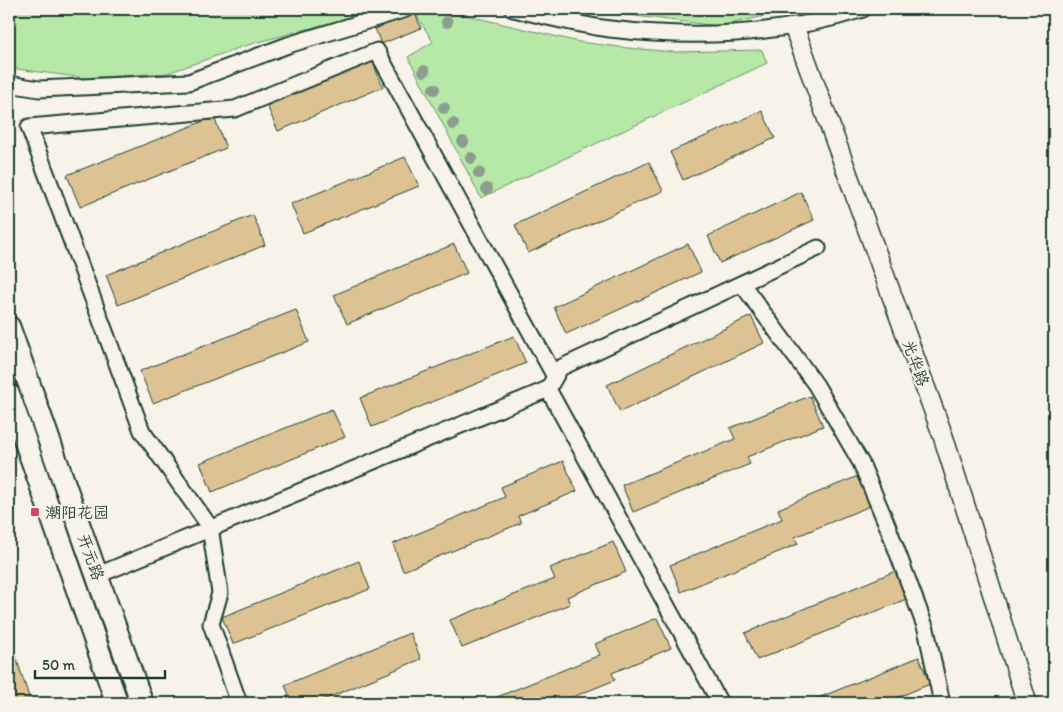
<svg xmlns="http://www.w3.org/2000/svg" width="1063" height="712" font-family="Itim,'LXGW WenKai TC',sans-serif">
	<rect width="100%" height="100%" fill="#f7f3e8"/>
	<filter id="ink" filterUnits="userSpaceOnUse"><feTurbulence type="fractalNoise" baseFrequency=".02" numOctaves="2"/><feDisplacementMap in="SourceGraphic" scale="10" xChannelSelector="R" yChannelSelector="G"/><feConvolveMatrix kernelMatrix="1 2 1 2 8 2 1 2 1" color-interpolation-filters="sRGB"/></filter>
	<g filter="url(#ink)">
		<path fill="#b6e8a8" stroke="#6a926e" d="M 9,9 L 381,9 L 244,46 L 168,73 L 85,78 L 9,68 Z
			M 577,9 L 797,9 L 719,26 Z
			M 415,13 L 465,15 L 579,42 L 628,48 L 674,52 L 762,50 L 767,63 L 481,198 L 408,57 L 433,42 Z"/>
		<path fill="#ddc393" stroke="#1f3d34" d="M 415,13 L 421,28 L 381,44 L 375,29 Z
			M 371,58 L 383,87 L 278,131 L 265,101 Z
			M 762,111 L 775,138 L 683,180 L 670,152 Z
			M 214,117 L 226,148 L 80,207 L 67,175 Z
			M 405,157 L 419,186 L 303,233 L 291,204 Z
			M 649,162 L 663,191 L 528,253 L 515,225 Z
			M 801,192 L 814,220 L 720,263 L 708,236 Z
			M 253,215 L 265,245 L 118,305 L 106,275 Z
			M 454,244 L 467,273 L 347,324 L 334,295 Z
			M 688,244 L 701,272 L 566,334 L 554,307 Z
			M 296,310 L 309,342 L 153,403 L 140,371 Z
			M 751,316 L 764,343 L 620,412 L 607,385 Z
			M 514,336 L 526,363 L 372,427 L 360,398 Z
			M 810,396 L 823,426 L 747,457 L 750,464 L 633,512 L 622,485 L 735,439 L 730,428 Z
			M 332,409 L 345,437 L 212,492 L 200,463 Z
			M 563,461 L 577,491 L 518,516 L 521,523 L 403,571 L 393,544 L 505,497 L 501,487 Z
			M 858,476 L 870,506 L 795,537 L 798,544 L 681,592 L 670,565 L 782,519 L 778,509 Z
			M 613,542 L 626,572 L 567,597 L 570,604 L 462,648 L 450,620 L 555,579 L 550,568 Z
			M 359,561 L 370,589 L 233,644 L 222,617 Z
			M 898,570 L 909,598 L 757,660 L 745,633 Z
			M 657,618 L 671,648 L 612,673 L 615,680 L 558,703 L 499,703 L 497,697 L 600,655 L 595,644 Z
			M 410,633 L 421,659 L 316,703 L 269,703 L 289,695 L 285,685 Z
			M 9,636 L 31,703 L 9,703 Z
			M 919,657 L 930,684 L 884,703 L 806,703 Z"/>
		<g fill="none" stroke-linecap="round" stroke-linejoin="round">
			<g stroke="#1f3d34" stroke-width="19">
				<path id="minor" d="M 513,9 C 545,16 578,25 610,29 C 694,39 783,35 863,9
					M 9,84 L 39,89 L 189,82 L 288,45 L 406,9
					M 742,284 L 816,385 L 861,463 L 888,527 L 926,629 L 942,703 L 941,703
					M 548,389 L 720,703
					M 98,575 L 548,389 L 560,368 L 818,248
					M 239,703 L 211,624 L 220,593 L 210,527 L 142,431 L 29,127 L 235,109 L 377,51 L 555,377"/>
			</g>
			<g stroke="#1f3d34" stroke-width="22">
				<path id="tertiary" d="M 794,27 L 943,436 L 1027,703"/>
			</g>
			<g stroke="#1f3d34" stroke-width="25">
				<path id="secondary" d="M 9,327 L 142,703
					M 9,395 L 117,703"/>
			</g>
			<use href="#minor" stroke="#f7f3e8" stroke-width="15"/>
			<use href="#tertiary" stroke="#f7f3e8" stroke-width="19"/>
			<use href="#secondary" stroke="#f7f3e8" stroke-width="21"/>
		</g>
		<g fill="#8d9d8e">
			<circle cx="447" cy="22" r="6"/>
			<circle cx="424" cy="71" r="6"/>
			<circle cx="434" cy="89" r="6"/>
			<circle cx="444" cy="108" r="6"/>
			<circle cx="453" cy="124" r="6"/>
			<circle cx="463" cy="142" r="6"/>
			<circle cx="471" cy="158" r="6"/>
			<circle cx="479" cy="173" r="6"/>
			<circle cx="487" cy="189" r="6"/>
		</g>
	</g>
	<rect fill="#d1495b" stroke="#f7f3e8" stroke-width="2" x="30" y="507" width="10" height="10" rx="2.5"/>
	<g text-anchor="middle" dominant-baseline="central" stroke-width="4" stroke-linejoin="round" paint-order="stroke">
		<g font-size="16" fill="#1f3d34" stroke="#f7f3e8">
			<text transform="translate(916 363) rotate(70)">光华路</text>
			<text transform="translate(91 557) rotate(70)">开元路</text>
		</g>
		<g font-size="16" fill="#1f3d34" stroke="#f7f3e8" text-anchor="start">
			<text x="45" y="512">潮阳花园</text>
		</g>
	</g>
	<rect width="1063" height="712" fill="none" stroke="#f7f3e8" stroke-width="30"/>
	<rect x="15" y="15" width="1033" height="682" fill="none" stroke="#1f3d34" stroke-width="2" filter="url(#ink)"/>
	<path d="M35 670v8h130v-8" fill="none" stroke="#1f3d34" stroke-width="2.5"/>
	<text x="42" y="670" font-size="15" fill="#1f3d34" stroke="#f7f3e8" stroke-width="4" paint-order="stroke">50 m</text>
</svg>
